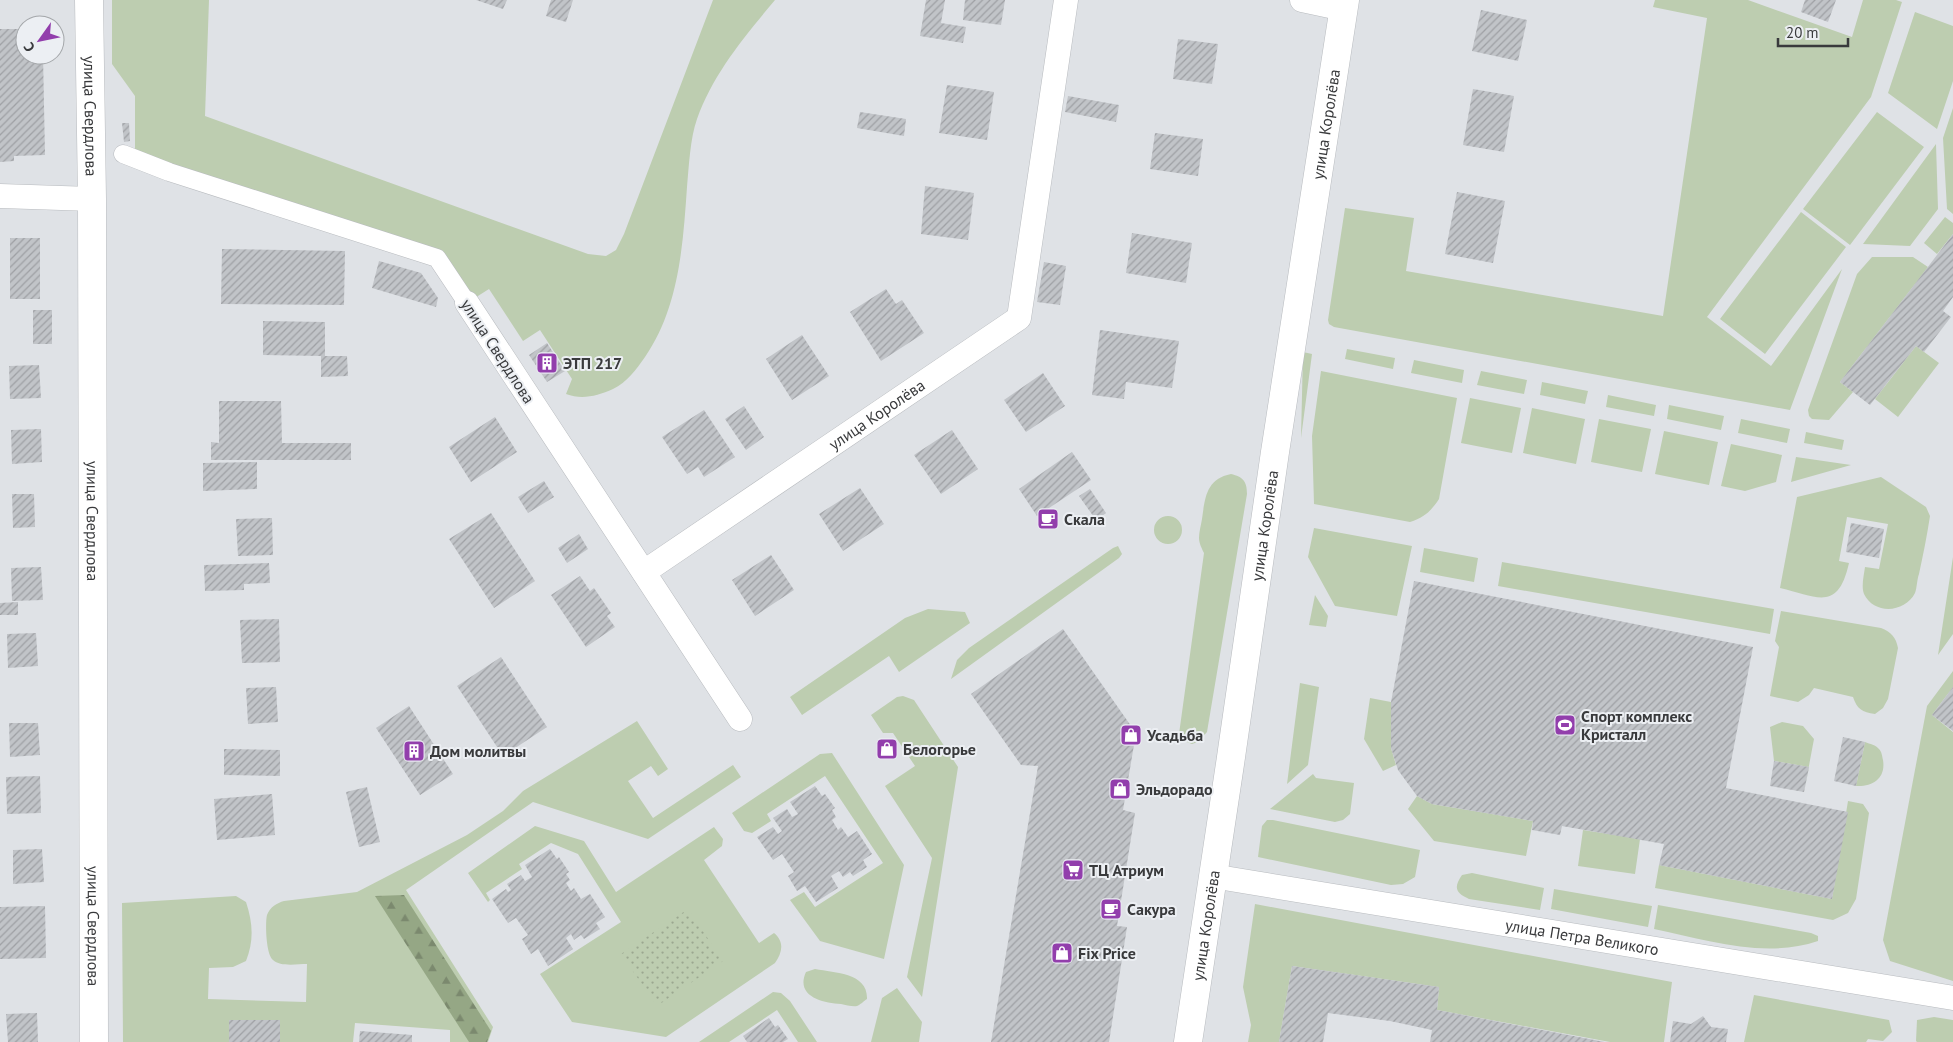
<svg xmlns="http://www.w3.org/2000/svg" width="1953" height="1042" font-family="'PT Sans',sans-serif">
	<defs>
		<pattern id="forest-firs" width="22" height="20" patternUnits="userSpaceOnUse" patternTransform="scale(1.25)"><rect width="22" height="20" fill="#95a785"/><path d="M5 1l3.5 6h-7zM16 11l3.5 6h-7z" fill="#7b896e"/></pattern>
		<pattern id="park-dots" width="8" height="8" patternUnits="userSpaceOnUse" patternTransform="scale(1.25)"><rect width="8" height="8" fill="#bdcdb0"/><path d="M2 2h.1M6 6h.1" fill="none" stroke="#9ba790" stroke-width="1.8" stroke-linecap="round"/></pattern>
		<pattern id="building-hatch" width="6" height="6" patternUnits="userSpaceOnUse" patternTransform="scale(1.25)"><rect width="6" height="6" fill="#c1c4c8"/><path d="M-1 1l2-2M0 6l6-6M5 7l2-2" fill="none" stroke="#9ea0a4"/></pattern>
	</defs>
	<rect width="100%" height="100%" fill="#dfe2e6"/>
	<path fill="#bdcdb0" d="M 112,0 L 209,0 L 205,116 L 588,254 L 606,256 L 616,250 L 624,234 L 713,0 L 775,0 C 744,37 713,74 697,119 C 690,139 689,166 687,187 C 683,245 679,308 645,357 C 636,370 627,382 613,389 C 597,396 582,400 566,394 L 572,379 L 540,330 L 523,341 L 489,289 L 470,301 L 439,255 L 135,153 L 135,96 L 112,64 Z
		M 1655,0 L 1748,0 L 1852,37 L 1863,0 L 1896,0 L 1902,2 L 1871,97 L 1707,317 L 1771,366 L 1842,269 L 1790,410 L 1334,327 L 1329,324 L 1328,320 L 1345,208 L 1414,218 L 1406,271 L 1663,316 L 1707,18 L 1653,7 Z
		M 1915,12 L 1953,26 L 1953,81 L 1937,129 L 1888,93 Z
		M 1953,108 L 1953,214 L 1947,209 L 1943,138 Z
		M 1877,112 L 1924,147 L 1850,245 L 1803,209 Z
		M 1936,144 L 1938,209 L 1910,246 L 1863,244 Z
		M 1801,212 L 1846,247 L 1765,354 L 1720,319 Z
		M 1945,217 L 1953,223 L 1953,234 L 1937,254 L 1924,243 Z
		M 1872,257 L 1913,257 L 1928,267 L 1840,382 L 1853,392 L 1829,420 L 1812,419 L 1809,416 L 1808,410 L 1857,274 Z
		M 1916,346 L 1939,363 L 1898,417 L 1875,399 Z
		M 1347,349 L 1395,358 L 1393,369 L 1345,359 Z
		M 1303,352 L 1312,354 L 1301,438 Z
		M 1414,360 L 1464,370 L 1462,383 L 1411,373 Z
		M 1321,371 L 1457,398 L 1439,499 C 1431,511 1425,517 1410,522 L 1314,504 L 1312,436 Z
		M 1481,371 L 1527,380 L 1524,394 L 1477,385 Z
		M 1542,382 L 1588,391 L 1585,404 L 1540,395 Z
		M 1608,395 L 1656,405 L 1654,416 L 1606,407 Z
		M 1470,398 L 1521,408 L 1512,453 L 1461,443 Z
		M 1669,405 L 1724,416 L 1721,430 L 1667,419 Z
		M 1532,408 L 1585,419 L 1576,464 L 1523,453 Z
		M 1599,419 L 1651,429 L 1642,472 L 1591,462 Z
		M 1741,419 L 1790,429 L 1787,443 L 1738,433 Z
		M 1664,431 L 1718,442 L 1709,485 L 1655,474 Z
		M 1806,432 L 1844,440 L 1842,450 L 1804,443 Z
		M 1731,444 L 1782,455 L 1776,482 L 1745,491 L 1721,486 Z
		M 1796,457 L 1851,465 L 1791,482 Z
		M 1231,474 C 1243,477 1247,481 1247,494 L 1207,732 L 1198,742 L 1192,744 L 1182,740 L 1179,734 L 1204,553 C 1202,549 1199,543 1199,538 C 1199,532 1201,525 1202,519 C 1205,498 1206,479 1231,474 Z
		M 1881,477 L 1926,507 L 1930,516 C 1927,536 1923,555 1919,574 C 1917,579 1917,588 1915,593 C 1905,613 1874,615 1864,594 C 1861,586 1864,575 1865,567 L 1879,569 L 1888,524 L 1847,517 L 1839,561 L 1849,563 C 1838,612 1818,597 1780,588 L 1797,497 Z
		M1154 530a14 14 0 1 1 28 0a14 14 0 1 1-28 0Z
		M 1314,528 L 1412,546 L 1397,616 L 1335,606 L 1308,557 Z
		M 1118,546 L 1122,554 L 1119,558 L 951,679 L 957,660 L 969,648 L 1113,548 Z
		M 1424,548 L 1478,558 L 1474,582 L 1420,572 Z
		M 1953,557 L 1953,634 L 1938,655 Z
		M 1502,562 L 1774,609 L 1770,634 L 1498,586 Z
		M 1315,595 L 1328,616 L 1326,627 L 1309,625 Z
		M 928,609 L 965,612 L 970,623 L 899,672 L 889,656 L 802,715 L 790,697 L 905,618 Z
		M 1781,611 L 1881,628 C 1891,632 1896,637 1898,648 L 1888,699 L 1883,708 L 1875,714 C 1862,712 1857,709 1853,697 L 1814,688 L 1809,695 L 1798,702 L 1770,696 L 1779,647 L 1775,641 Z
		M 1953,671 L 1953,687 L 1932,715 L 1953,732 L 1953,981 L 1890,961 L 1883,940 L 1927,706 Z
		M 1300,683 L 1319,687 L 1308,765 L 1287,784 Z
		M 903,696 L 914,700 L 958,767 L 922,997 L 907,977 L 932,858 L 885,786 L 915,766 L 893,733 L 883,733 L 871,715 L 897,697 Z
		M 1370,698 L 1391,702 L 1391,748 L 1396,765 L 1383,771 L 1364,739 Z
		M 637,721 L 668,769 L 658,776 L 651,766 L 628,781 L 653,818 L 733,765 L 741,777 L 648,839 L 533,802 L 406,890 L 493,1027 L 488,1042 L 450,1042 L 450,1030 L 355,1023 L 353,1042 L 123,1042 L 122,903 L 236,896 L 246,902 C 253,923 254,941 246,961 L 233,967 L 209,968 L 208,999 L 306,1002 L 307,964 C 297,964 280,967 273,960 C 266,955 265,923 267,915 C 270,907 277,903 284,901 L 357,892 L 467,835 L 503,811 L 523,791 Z
		M 1782,722 L 1803,726 L 1814,739 L 1804,792 L 1809,767 L 1774,761 L 1770,727 Z
		M 1865,742 C 1870,744 1876,745 1879,749 C 1882,752 1882,756 1883,760 C 1886,778 1873,787 1856,786 Z
		M 832,753 L 904,865 L 884,959 L 820,941 L 790,900 L 804,892 L 815,907 L 883,863 L 825,776 L 767,814 L 771,821 L 752,833 L 744,831 L 732,813 L 820,754 Z
		M 1313,774 L 1316,778 L 1354,783 L 1350,814 L 1343,820 L 1335,822 L 1270,809 Z
		M 1417,796 L 1432,804 L 1533,821 L 1526,856 L 1434,841 L 1408,809 Z
		M 1848,801 L 1863,804 L 1869,813 L 1856,899 L 1848,913 L 1833,920 L 1655,888 L 1659,865 L 1832,899 Z
		M 1267,820 L 1273,820 L 1420,850 L 1415,877 L 1403,884 L 1391,885 L 1258,857 L 1262,826 Z
		M 535,826 L 584,841 L 616,892 L 714,827 L 723,839 L 722,846 L 704,860 L 759,943 L 774,933 C 785,942 782,953 775,963 L 666,1037 L 572,1022 L 540,974 L 621,922 L 578,854 L 551,843 L 519,864 L 522,869 L 486,893 L 490,900 L 488,902 L 468,873 Z
		M 1583,830 L 1640,839 L 1635,874 L 1578,866 Z
		M 1472,873 L 1544,888 L 1540,910 L 1469,899 C 1456,893 1453,888 1462,875 Z
		M 1554,889 L 1652,906 L 1648,927 L 1551,909 Z
		M 1255,904 L 1672,982 L 1664,1042 L 1610,1042 L 1437,1010 L 1439,987 L 1292,966 L 1279,1042 L 1248,1042 L 1251,1025 L 1243,987 Z
		M 1658,905 L 1811,933 L 1818,936 L 1818,941 C 1765,959 1706,940 1654,929 Z
		M 815,969 C 836,973 868,973 867,999 C 864,1001 860,1005 857,1006 C 853,1007 846,1005 841,1004 C 822,1003 795,996 806,972 Z
		M 897,988 L 922,1022 L 919,1042 L 871,1042 L 882,998 Z
		M 773,992 L 781,993 L 790,1001 L 817,1042 L 798,1042 L 777,1010 L 729,1042 L 699,1042 Z
		M 1754,995 L 1889,1020 L 1892,1032 L 1883,1041 L 1868,1039 L 1866,1042 L 1744,1042 Z
		M 1934,1017 L 1953,1020 L 1953,1042 L 1917,1042 L 1916,1041 L 1917,1020 Z"/>
	<path fill="url(#forest-firs)" d="M 404,895 L 491,1031 L 487,1042 L 469,1042 L 375,896 Z"/>
	<path fill="url(#park-dots)" d="M 688,909 L 723,961 L 657,1006 L 621,954 Z"/>
	<path fill="url(#building-hatch)" d="M 476,0 L 507,0 L 503,9 Z
		M 551,0 L 573,0 L 566,22 L 546,16 Z
		M 926,0 L 945,0 L 941,23 L 966,27 L 963,43 L 920,36 Z
		M 965,0 L 1005,0 L 1001,25 L 963,20 Z
		M 1805,0 L 1836,0 L 1828,22 L 1801,12 Z
		M 1481,10 L 1527,20 L 1518,61 L 1472,51 Z
		M 0,29 L 25,29 L 25,55 L 43,55 L 45,155 L 14,156 L 14,161 L 0,162 Z
		M 1178,39 L 1218,44 L 1212,84 L 1173,79 Z
		M 947,85 L 994,92 L 987,140 L 939,133 Z
		M 1473,89 L 1514,96 L 1504,152 L 1463,145 Z
		M 1068,96 L 1119,105 L 1116,122 L 1065,112 Z
		M 860,112 L 906,119 L 904,136 L 857,128 Z
		M 122,123 L 129,123 L 130,141 L 124,142 Z
		M 1155,133 L 1203,139 L 1198,176 L 1150,169 Z
		M 925,186 L 974,193 L 968,240 L 921,234 Z
		M 1457,192 L 1505,201 L 1493,263 L 1445,254 Z
		M 1132,233 L 1192,243 L 1186,283 L 1126,273 Z
		M 1953,234 L 1953,297 L 1943,311 L 1951,317 L 1924,352 L 1916,346 L 1870,405 L 1840,382 Z
		M 10,238 L 40,238 L 40,299 L 10,299 Z
		M 222,249 L 345,251 L 344,305 L 221,304 Z
		M 379,261 L 421,273 L 438,298 L 436,307 L 372,288 Z
		M 1044,262 L 1066,266 L 1060,305 L 1037,302 Z
		M 886,289 L 896,304 L 902,300 L 924,333 L 881,361 L 850,312 Z
		M 33,310 L 52,310 L 52,344 L 33,344 Z
		M 263,321 L 325,322 L 325,356 L 347,356 L 348,376 L 321,377 L 321,356 L 263,355 Z
		M 1100,330 L 1179,341 L 1172,388 L 1126,382 L 1124,399 L 1092,395 Z
		M 802,335 L 829,376 L 792,400 L 766,359 Z
		M 547,343 L 565,371 L 547,382 L 529,355 Z
		M 39,365 L 41,398 L 10,399 L 9,366 Z
		M 1043,373 L 1065,406 L 1026,432 L 1004,400 Z
		M 219,401 L 281,401 L 282,443 L 351,443 L 351,460 L 211,460 L 211,442 L 219,443 Z
		M 744,406 L 764,437 L 746,450 L 725,419 Z
		M 704,410 L 735,457 L 704,477 L 698,467 L 687,474 L 662,437 Z
		M 495,417 L 517,452 L 471,482 L 449,447 Z
		M 41,429 L 42,462 L 12,464 L 11,430 Z
		M 952,430 L 978,469 L 941,494 L 914,455 Z
		M 1072,452 L 1091,480 L 1037,516 L 1019,489 Z
		M 257,462 L 257,489 L 203,491 L 203,463 Z
		M 544,481 L 554,497 L 528,513 L 518,497 Z
		M 860,488 L 884,524 L 843,551 L 819,514 Z
		M 1090,489 L 1106,513 L 1096,520 L 1079,496 Z
		M 12,494 L 34,494 L 35,527 L 13,528 Z
		M 491,513 L 535,581 L 494,608 L 449,539 Z
		M 272,518 L 273,555 L 238,556 L 236,519 Z
		M 1851,523 L 1884,529 L 1879,558 L 1846,552 Z
		M 579,534 L 588,549 L 567,563 L 558,548 Z
		M 771,555 L 794,590 L 755,616 L 732,580 Z
		M 269,563 L 270,583 L 244,584 L 244,590 L 205,591 L 204,565 Z
		M 41,567 L 43,600 L 12,601 L 11,568 Z
		M 580,576 L 590,591 L 594,588 L 611,613 L 607,616 L 615,627 L 586,647 L 551,595 Z
		M 1414,581 L 1753,647 L 1726,788 L 1848,812 L 1832,899 L 1659,865 L 1664,844 L 1562,826 L 1560,835 L 1532,830 L 1533,821 L 1432,804 L 1417,796 L 1398,770 L 1391,748 L 1391,702 Z
		M 18,602 L 18,615 L 0,615 L 0,603 Z
		M 279,619 L 280,662 L 242,663 L 240,620 Z
		M 1063,629 L 1136,733 L 1123,810 L 1135,813 L 1117,926 L 1127,927 L 1109,1042 L 991,1042 L 1038,766 L 1021,765 L 971,694 Z
		M 36,633 L 38,666 L 8,668 L 7,634 Z
		M 501,657 L 547,727 L 503,756 L 457,686 Z
		M 276,687 L 278,722 L 248,724 L 246,688 Z
		M 1953,687 L 1953,731 L 1932,715 Z
		M 409,706 L 453,774 L 420,795 L 376,728 Z
		M 9,723 L 38,723 L 40,755 L 10,757 Z
		M 1843,737 L 1865,742 L 1856,786 L 1834,781 Z
		M 881,740 L 887,740 L 895,749 L 895,757 L 892,759 L 884,757 L 881,754 L 878,746 Z
		M 224,749 L 280,750 L 280,776 L 224,775 Z
		M 1774,761 L 1809,767 L 1804,792 L 1770,786 Z
		M 40,776 L 41,813 L 7,814 L 6,777 Z
		M 815,786 L 822,796 L 825,794 L 835,808 L 832,810 L 836,817 L 832,820 L 838,830 L 841,827 L 848,837 L 857,831 L 872,854 L 863,860 L 867,867 L 853,876 L 850,872 L 843,877 L 839,871 L 831,876 L 838,888 L 816,902 L 805,886 L 797,891 L 788,876 L 794,872 L 782,854 L 773,860 L 757,837 L 773,827 L 778,834 L 782,831 L 773,818 L 787,809 L 792,817 L 798,814 L 790,802 Z
		M 367,787 L 380,842 L 359,847 L 346,792 Z
		M 272,794 L 275,835 L 217,840 L 214,799 Z
		M 42,849 L 44,882 L 13,884 L 13,850 Z
		M 550,849 L 557,859 L 559,857 L 569,872 L 566,874 L 570,880 L 566,883 L 571,891 L 574,888 L 581,899 L 590,894 L 605,917 L 596,923 L 600,929 L 584,939 L 581,935 L 574,940 L 571,934 L 566,938 L 573,949 L 548,966 L 538,949 L 531,954 L 522,939 L 528,935 L 516,918 L 508,923 L 492,899 L 506,889 L 508,892 L 511,890 L 507,884 L 521,875 L 525,881 L 532,877 L 525,865 Z
		M 45,906 L 46,958 L 0,959 L 0,907 Z
		M 1292,966 L 1439,987 L 1437,1010 L 1605,1042 L 1430,1042 L 1432,1030 L 1390,1021 L 1328,1013 L 1323,1042 L 1279,1042 Z
		M 37,1013 L 38,1042 L 8,1042 L 6,1014 Z
		M 1703,1016 L 1711,1027 L 1728,1029 L 1726,1042 L 1670,1042 L 1673,1021 L 1691,1024 Z
		M 769,1018 L 775,1027 L 778,1025 L 788,1039 L 783,1042 L 747,1042 L 743,1036 Z
		M 229,1020 L 280,1020 L 280,1042 L 229,1042 Z
		M 360,1031 L 412,1035 L 412,1042 L 359,1042 Z"/>
	<g fill="none" stroke-linecap="round" stroke-linejoin="round">
		<g stroke="#b8bbbf" stroke-width="19">
			<path id="pedestrian" d="M 123,154 L 169,172 L 437,258 L 467,303"/>
		</g>
		<g stroke="#b8bbbf" stroke-width="25">
			<g id="minor">
				<path d="M 1302,0 L 1344,9"/>
				<path d="M 0,196 L 92,199"/>
				<path d="M 467,303 L 740,719"/>
				<path id="s1" d="M 644,572 L 1019,318 L 1066,0"/>
				<path id="s2" d="M 1212,876 L 1953,998"/>
			</g>
		</g>
		<g stroke="#b8bbbf" stroke-width="29">
			<g id="secondary">
				<path id="s3" d="M 89,0 L 92,199 L 94,1042"/>
				<path id="s4" d="M 1188,1042 L 1230,764 L 1275,452 L 1345,0"/>
			</g>
		</g>
		<use href="#pedestrian" stroke="#fff" stroke-width="18"/>
		<use href="#minor" stroke="#fff" stroke-width="24"/>
		<use href="#secondary" stroke="#fff" stroke-width="28"/>
	</g>
	<defs>
		<g id="building-square" transform="scale(1.125)"><rect x="-9" y="-9" width="18" height="18" rx="4" fill="#923eac" stroke="#eceff3"/><path d="M-4-6H4V6H1V3H-1V6H-4ZM-2.5-4.3h1.7v1.8h-1.7ZM.8-4.3h1.7v1.8H.8ZM-2.5-1h1.7V.8h-1.7ZM.8-1h1.7V.8H.8Z" fill="#fff"/></g>
		<g id="cafe-square" transform="scale(1.125)"><rect x="-9" y="-9" width="18" height="18" rx="4" fill="#923eac" stroke="#eceff3"/><path d="M-5.5-4.5H6V0H3Q3 3.5 0 3.5H-2.5Q-5.5 3.5-5.5 0ZM3-3.2v2h1.7v-2ZM-6 4.5H4V6H-6Z" fill="#fff"/></g>
		<g id="stadium-square" transform="scale(1.125)"><rect x="-9" y="-9" width="18" height="18" rx="4" fill="#923eac" stroke="#eceff3"/><path d="M0-5a6.5 5 0 1 0 0 10a6.5 5 0 1 0 0-10ZM-3.5-1.8h7v3.6h-7Z" fill="#fff"/></g>
		<g id="shop-square" transform="scale(1.125)"><rect x="-9" y="-9" width="18" height="18" rx="4" fill="#923eac" stroke="#eceff3"/><path d="M-5-2.5h2.3a2.7 3.5 0 0 1 5.4 0H5L5.5 6h-11ZM-1.5-2.5h3a1.5 2.3 0 0 0-3 0Z" fill="#fff"/></g>
		<g id="supermarket-square" transform="scale(1.125)"><rect x="-9" y="-9" width="18" height="18" rx="4" fill="#923eac" stroke="#eceff3"/><path d="M-6-5.5h2.5l.6 2H6L4.5 2H-2.5L-4.4-4H-6ZM-1.5 3.2a1.3 1.3 0 1 0 .1 0ZM3 3.2a1.3 1.3 0 1 0 .1 0Z" fill="#fff"/></g>
	</defs>
	<g fill-rule="evenodd">
		<use href="#building-square" x="547" y="363"/>
		<use href="#cafe-square" x="1048" y="519"/>
		<use href="#stadium-square" x="1565" y="725"/>
		<use href="#shop-square" x="1131" y="735"/>
		<use href="#shop-square" x="887" y="749"/>
		<use href="#building-square" x="414" y="751"/>
		<use href="#shop-square" x="1120" y="789"/>
		<use href="#supermarket-square" x="1073" y="870"/>
		<use href="#cafe-square" x="1111" y="909"/>
		<use href="#shop-square" x="1062" y="953"/>
	</g>
	<g text-anchor="middle" dominant-baseline="central" stroke-width="4" stroke-linejoin="round" paint-order="stroke">
		<g font-size="16" fill="#393a3c" stroke="#eceff3">
			<text stroke="none"><textPath href="#s3" startOffset="116">улица Свердлова</textPath></text>
			<text stroke="none"><textPath href="#s4" startOffset="928">улица Королёва</textPath></text>
			<text transform="translate(498 351) rotate(57)">улица Свердлова</text>
			<text stroke="none"><textPath href="#s1" startOffset="281">улица Королёва</textPath></text>
			<text stroke="none"><textPath href="#s3" startOffset="521">улица Свердлова</textPath></text>
			<text stroke="none"><textPath href="#s4" startOffset="522">улица Королёва</textPath></text>
			<text stroke="none"><textPath href="#s3" startOffset="926">улица Свердлова</textPath></text>
			<text stroke="none"><textPath href="#s4" startOffset="118">улица Королёва</textPath></text>
			<text stroke="none"><textPath href="#s2" startOffset="375">улица Петра Великого</textPath></text>
		</g>
		<g font-size="16" font-weight="bold" fill="#393a3c" stroke="#eceff3" text-anchor="start">
			<text x="563" y="363">ЭТП 217</text>
			<text x="1064" y="519">Скала</text>
			<text x="1581" y="716">Спорт комплекс<tspan x="1581" dy="18">Кристалл</tspan></text>
			<text x="1147" y="735">Усадьба</text>
			<text x="903" y="749">Белогорье</text>
			<text x="430" y="751">Дом молитвы</text>
			<text x="1136" y="789">Эльдорадо</text>
			<text x="1089" y="870">ТЦ Атриум</text>
			<text x="1127" y="909">Сакура</text>
			<text x="1078" y="953">Fix Price</text>
		</g>
	</g>
	<g transform="translate(40 40) rotate(237)"><circle r="24" fill="#eceff3" stroke="#a4a7aa"/>
	<path d="M0-4L9 19L0 12L-9 19Z" fill="#923eac"/>
	<text y="-8" font-size="14" font-weight="bold" text-anchor="middle" fill="#393a3c">С</text>
	</g>
	<path d="M1778 38v8h70v-8" fill="none" stroke="#393a3c" stroke-width="2.5"/>
	<text x="1786" y="38" font-size="15" fill="#393a3c" stroke="#eceff3" stroke-width="4" paint-order="stroke">20 m</text>
</svg>
